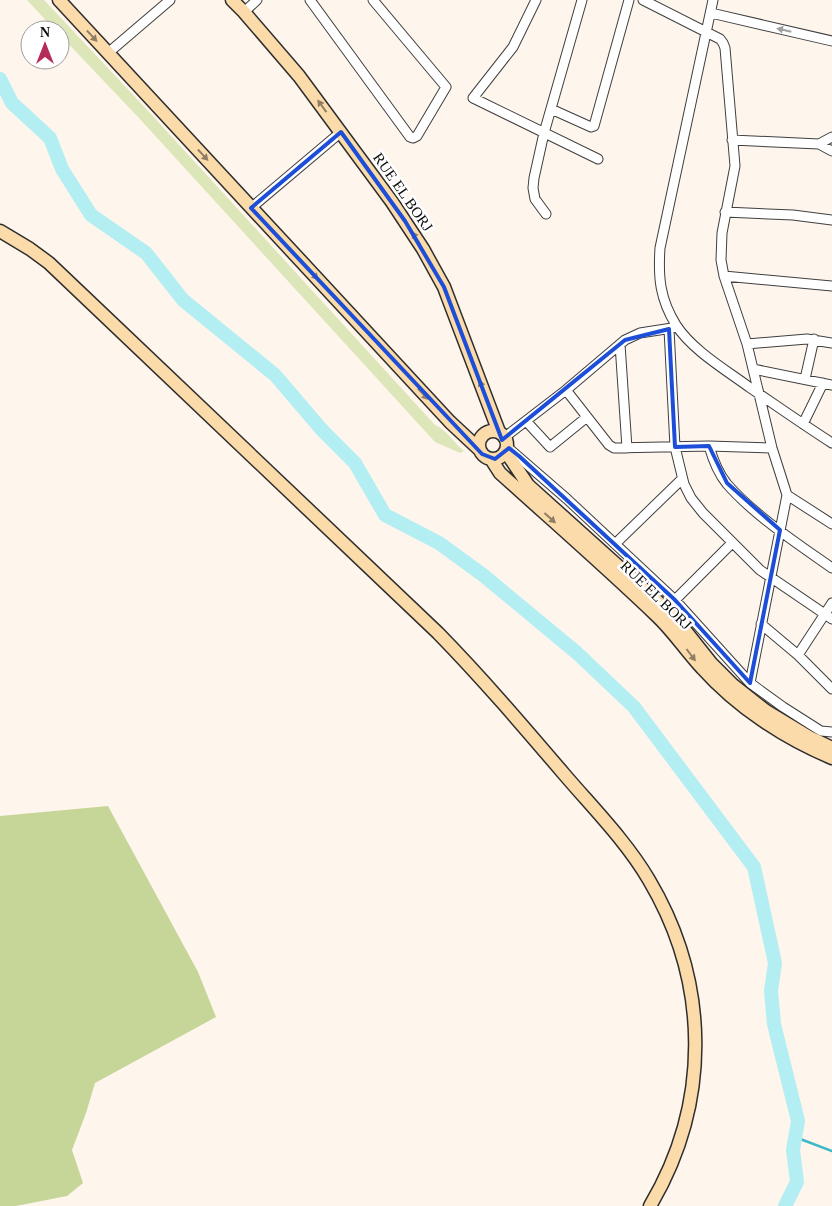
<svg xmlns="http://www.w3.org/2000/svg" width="832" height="1206" font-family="'Times New Roman',serif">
	<rect width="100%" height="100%" fill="#fef5ec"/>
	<path fill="#dde6b8" d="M 27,0 L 44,0 L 150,113 L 435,425 C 446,429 454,443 464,451 L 460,453 L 435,442 L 138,117 L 60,35 L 60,30 L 55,30 Z"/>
	<path fill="#c6d698" d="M 108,806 L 198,972 L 216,1017 L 95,1083 L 86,1113 L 72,1150 L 83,1183 L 67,1196 L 16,1206 L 0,1206 L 0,816 Z"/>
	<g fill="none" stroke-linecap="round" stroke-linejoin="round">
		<path stroke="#3eb8c6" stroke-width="2.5" d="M 795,1137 L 832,1151"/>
		<path stroke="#b3eef3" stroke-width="14" d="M 0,79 L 12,103 L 50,138 L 62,169 L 91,215 L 146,253 L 183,300 L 275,375 L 322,430 L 355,463 L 385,515 L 439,543 L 483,575 L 577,653 L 634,707 L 754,867 L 775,963 L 771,991 L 774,1024 L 798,1121 L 793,1150 L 797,1182 L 785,1206"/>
		<g stroke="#3f3f3f" stroke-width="11">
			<path id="street" d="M 310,0 L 410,137 L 413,138 L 417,136 L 446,87 L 373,0
				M 536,0 L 513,47 L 473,98 L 598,159
				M 643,0 L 720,39 L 723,43 L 725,48 L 735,166 L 722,233 L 721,260 L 724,276 L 747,344 L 772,448 L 787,495 L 750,683
				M 713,0 L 660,248 C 658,278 660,299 676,325 C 692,350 726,370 749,387 C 777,406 804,425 832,443
				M 244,12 L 257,0
				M 711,13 L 832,41
				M 108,53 L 170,0
				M 551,109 L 591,127 L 594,126 L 629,0
				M 732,140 L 819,144 L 832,151
				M 819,144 L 832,137
				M 251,208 L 341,132
				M 725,212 L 793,215 L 832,220
				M 546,214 L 535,199 L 533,188 L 534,178 L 544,133 L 582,0
				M 724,276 L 832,286
				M 669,329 L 675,447 L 684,484 L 691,498 L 703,513 L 760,570 L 832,619
				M 620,344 L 627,448
				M 747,344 L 807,339 L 832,343
				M 753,369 L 832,385
				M 805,379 L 814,339
				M 566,390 L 609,445 L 614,448 L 709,446 L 772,448
				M 526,421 L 550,447 L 587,417
				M 803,424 L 823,383
				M 505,437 L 566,390 L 625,340 L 640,333 L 672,328
				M 709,446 C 713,460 718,473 727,484 C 755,516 798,544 832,568
				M 507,447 L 567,499 L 675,600 L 750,683 L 783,707 L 816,728 L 821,731 L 832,732
				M 787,495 L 832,524
				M 615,544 L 682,479
				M 675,600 L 732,543
				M 761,624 L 798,655 L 832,689
				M 798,655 L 832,603"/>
		</g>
		<g stroke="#2e2e2e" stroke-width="15">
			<path id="secondary" d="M 59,0 L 450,422 L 480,450
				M 232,0 L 244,12 L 299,76 L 392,202 L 423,249 L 444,287 L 499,432
				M 0,231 L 30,249 L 49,263 L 438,633 C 482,678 523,726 564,774 C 593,808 626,841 649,880 C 710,983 711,1103 650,1206
				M479 445a14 14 0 1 1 28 0a14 14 0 1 1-28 0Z
				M 506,452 L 528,485 L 657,601 L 680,624 L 711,663 L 733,685 L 766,711 L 809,737 L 832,748
				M 491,459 L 500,473 C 552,520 606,567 657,616 C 674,632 686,651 702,668 C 737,707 784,738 832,758"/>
		</g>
		<use href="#street" stroke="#fff" stroke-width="9"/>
		<use href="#secondary" stroke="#fbdbaa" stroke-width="12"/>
	</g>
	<defs><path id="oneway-solid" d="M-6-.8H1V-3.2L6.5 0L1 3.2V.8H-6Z" transform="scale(1.25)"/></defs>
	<use fill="#9e9e9e" href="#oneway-solid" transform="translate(784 30) rotate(-167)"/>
	<g fill="#8f7e63">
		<use href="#oneway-solid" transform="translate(92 36) rotate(47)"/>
		<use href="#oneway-solid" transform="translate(322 106) rotate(-126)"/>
		<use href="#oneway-solid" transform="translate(203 155) rotate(47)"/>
		<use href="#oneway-solid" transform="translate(416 238) rotate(-123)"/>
		<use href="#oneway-solid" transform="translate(313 274) rotate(47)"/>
		<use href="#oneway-solid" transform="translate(482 387) rotate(-111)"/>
		<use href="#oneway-solid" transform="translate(423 394) rotate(47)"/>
		<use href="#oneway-solid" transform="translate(550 518) rotate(42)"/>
		<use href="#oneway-solid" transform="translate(691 655) rotate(53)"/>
	</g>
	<path fill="none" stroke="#1d4ed8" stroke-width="4" stroke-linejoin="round" d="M 341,132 L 405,221 L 444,287 L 502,440 L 625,340 L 669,329 L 675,447 L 709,446 L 727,483 L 780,530 L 750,683 L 675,600 L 519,456 L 509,448 L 495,459 L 482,454 L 251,208 Z"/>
	<g text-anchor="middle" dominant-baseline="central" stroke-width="5" stroke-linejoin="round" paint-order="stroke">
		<g font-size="15" fill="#0c0c0c" stroke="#fff">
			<text transform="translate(403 192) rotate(55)">RUE EL BORJ</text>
			<text transform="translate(656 595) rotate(44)">RUE EL BORJ</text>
		</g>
	</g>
	<g transform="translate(45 45)"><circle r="24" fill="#ffffff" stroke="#9e9e9e"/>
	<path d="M0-4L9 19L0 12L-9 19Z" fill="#b52b5a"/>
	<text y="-8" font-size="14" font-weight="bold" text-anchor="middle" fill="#0c0c0c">N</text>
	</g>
</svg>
